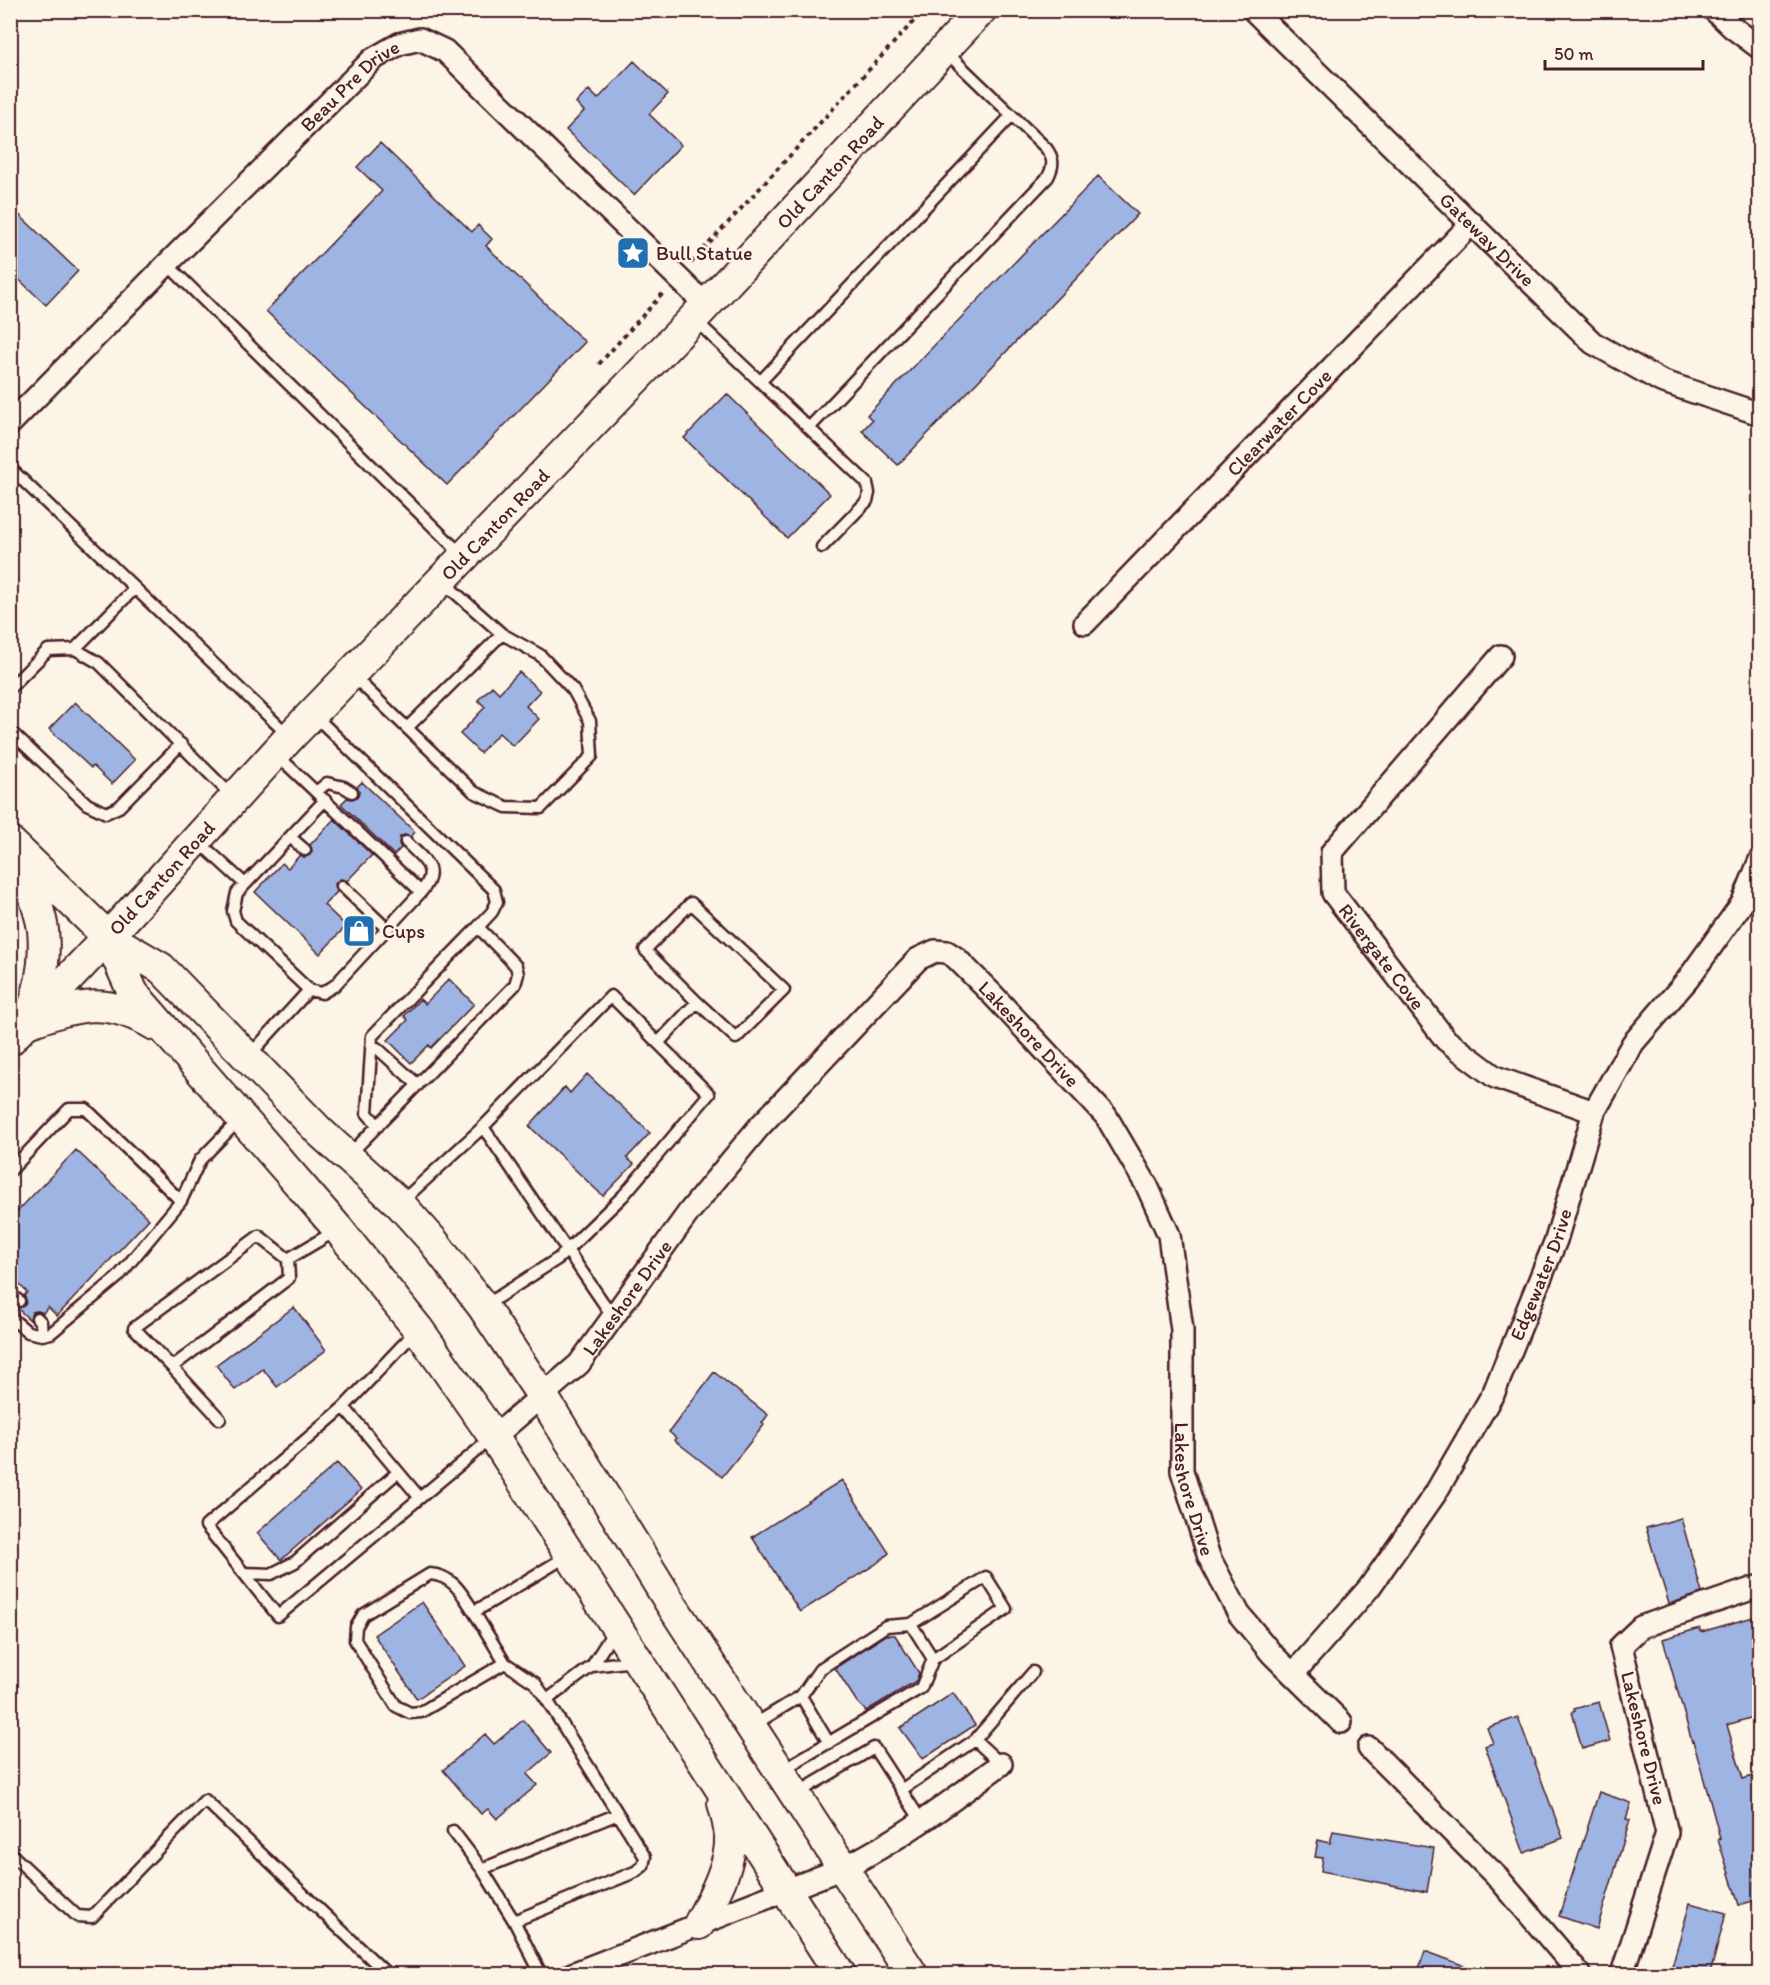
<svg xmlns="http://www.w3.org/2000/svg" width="1770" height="1985" font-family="Itim,sans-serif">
	<rect width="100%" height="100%" fill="#fcf5e5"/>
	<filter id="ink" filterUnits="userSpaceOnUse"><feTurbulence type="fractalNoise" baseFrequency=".0167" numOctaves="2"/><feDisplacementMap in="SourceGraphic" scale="12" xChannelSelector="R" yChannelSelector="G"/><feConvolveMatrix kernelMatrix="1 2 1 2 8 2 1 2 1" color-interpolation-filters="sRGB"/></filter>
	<g filter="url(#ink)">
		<path fill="#9eb4e2" stroke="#4a1f2b" stroke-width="1.5" d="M 634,61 L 668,94 L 649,114 L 681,145 L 634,195 L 566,130 L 584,111 L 576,103 L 589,90 L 598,99 Z
			M 380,143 L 472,232 L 478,225 L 492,239 L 486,246 L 585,342 L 447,485 L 266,311 L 382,191 L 357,167 Z
			M 1098,176 L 1138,214 L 898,465 L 862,431 L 872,420 L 867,415 Z
			M 10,206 L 78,271 L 46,305 L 10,271 Z
			M 727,394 L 830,494 L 787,538 L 684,438 Z
			M 519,672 L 540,691 L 526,706 L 539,719 L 513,746 L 499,733 L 480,753 L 460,734 L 485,707 L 478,700 L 492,686 L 499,693 Z
			M 75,702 L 135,760 L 112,784 L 93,766 L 91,768 L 49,729 Z
			M 362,782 L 415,832 L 411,837 L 404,835 L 400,837 L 399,844 L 401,848 L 394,855 L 341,804 L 347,798 L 352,799 L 358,796 L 359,792 L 357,787 Z
			M 334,819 L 372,855 L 347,881 L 340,879 L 335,884 L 337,892 L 324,905 L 346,926 L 320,954 L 255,892 L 282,863 L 288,868 L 300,855 L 304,857 L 310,855 L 312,851 L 310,845 Z
			M 449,979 L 474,1004 L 431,1048 L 429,1045 L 411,1063 L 388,1040 L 408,1020 L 404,1016 L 420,999 L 425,1004 Z
			M 587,1074 L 650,1133 L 627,1158 L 634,1164 L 603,1196 L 529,1126 L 565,1087 L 570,1093 Z
			M 76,1150 L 149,1219 L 57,1316 L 48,1307 L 43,1313 L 38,1311 L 32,1312 L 30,1320 L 17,1308 L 25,1305 L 26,1299 L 24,1296 L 27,1292 L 10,1276 L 10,1219 Z
			M 294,1307 L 326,1350 L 277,1387 L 263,1369 L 235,1390 L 216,1365 Z
			M 714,1372 L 768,1415 L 762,1423 L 764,1425 L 722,1477 L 674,1440 L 676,1438 L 669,1432 Z
			M 337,1463 L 361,1490 L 281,1560 L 257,1533 Z
			M 842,1480 L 889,1553 L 876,1564 L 800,1612 L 752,1537 Z
			M 1681,1518 L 1702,1593 L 1669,1604 L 1646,1528 Z
			M 422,1602 L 465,1666 L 417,1699 L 374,1635 Z
			M 1760,1615 L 1760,1715 L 1727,1725 L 1743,1779 L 1760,1774 L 1760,1899 L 1739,1905 L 1718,1839 L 1720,1838 L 1710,1801 L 1693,1741 L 1692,1742 L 1663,1639 L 1700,1628 L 1701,1632 Z
			M 886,1635 L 895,1635 L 919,1673 L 916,1681 L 866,1711 L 857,1702 L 835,1668 Z
			M 953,1693 L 975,1725 L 923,1759 L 900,1728 Z
			M 1599,1702 L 1610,1741 L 1582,1749 L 1572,1712 L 1575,1711 L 1574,1709 Z
			M 1518,1717 L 1563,1838 L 1524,1853 L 1485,1746 L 1493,1743 L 1487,1728 Z
			M 523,1720 L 551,1753 L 527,1774 L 537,1785 L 497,1819 L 488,1809 L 481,1814 L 443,1770 L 485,1734 L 494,1744 Z
			M 1599,1792 L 1631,1803 L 1626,1819 L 1630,1820 L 1597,1929 L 1559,1916 Z
			M 1333,1831 L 1434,1848 L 1427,1892 L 1321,1871 L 1323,1858 L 1315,1857 L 1318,1840 L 1330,1843 Z
			M 1690,1903 L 1726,1913 L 1710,1974 L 1672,1974 L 1674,1967 L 1672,1966 Z
			M 1425,1951 L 1484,1973 L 1484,1974 L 1417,1974 Z"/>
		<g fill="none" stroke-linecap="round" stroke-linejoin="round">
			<g stroke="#4a1f2b" stroke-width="15">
				<path id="lane" d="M 167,264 L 463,556
					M 694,319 L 867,483 L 869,493 L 867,501 L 822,547
					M 761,381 L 1011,116
					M 809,428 L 1048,177 C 1054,165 1054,159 1046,148 L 946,52
					M 10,468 L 289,736
					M 75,649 L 135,588
					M 352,675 L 407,728 L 502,634 L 443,582
					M 10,688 L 48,650 L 75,649 L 99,663 L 234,798
					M 313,714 L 494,890 L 497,902 L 492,912 L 478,927
					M 407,728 L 474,792 L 506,807 L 541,808 L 592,756 L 590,721 L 573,690 L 540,655 L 502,634
					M 10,731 L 87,804 L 106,813 L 119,807 L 181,744
					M 316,792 L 327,783 L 344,787 L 352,792
					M 290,837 L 305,850
					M 199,842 L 245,884
					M 406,842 C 423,859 441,869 421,892
					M 342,886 L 387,929
					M 309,990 L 236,921 L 233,911 L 237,893 L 325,800
					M 658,1043 L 697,1002 L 736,1038 L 784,990 L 691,903 L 645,950 L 697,1002
					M 371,1047 L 377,1048 L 418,1085
					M 248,1057 L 309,990 L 322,993 L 334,986 L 421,892 L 277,755
					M 483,1127 L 611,996 L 709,1094 L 623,1196 L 559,1258 L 486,1305
					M 349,1155 L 515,985 L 518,974 L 516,966 L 478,927 L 372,1036 L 367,1113 L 378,1126
					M 10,1171 L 69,1109 L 86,1109 L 181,1201
					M 400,1203 L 483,1127 L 613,1317
					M 259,1236 L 288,1259 L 289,1278 L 172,1367 L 134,1328 Z
					M 288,1259 L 337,1230
					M 10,1294 L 19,1301
					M 10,1317 L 28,1332 L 42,1335
					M 37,1318 L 41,1322 L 42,1335 L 51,1333 L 118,1277 L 181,1201 L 200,1160 L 241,1118
					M 416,1331 L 344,1407 L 206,1526 L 278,1616 L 493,1437
					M 172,1367 L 220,1419
					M 344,1407 L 420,1498
					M 244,1573 L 271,1574 L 295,1562 L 398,1472
					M 474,1612 C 462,1594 454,1576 430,1574 L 363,1615 L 356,1627 L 355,1640 L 396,1706 L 410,1713 L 421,1712 L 505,1663 L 474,1612 L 569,1555
					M 911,1624 L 933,1659
					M 505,1663 L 535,1683 L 547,1700
					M 592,1666 L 634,1661
					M 801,1696 L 829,1743
					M 752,1726 L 801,1696 L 820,1669 L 886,1626 L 911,1624 L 986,1577 L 1006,1609 L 933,1659 L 921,1688 L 782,1770
					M 975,1740 L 1001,1764
					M 901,1790 L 975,1740 L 1033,1672
					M 796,1794 L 874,1748 L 922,1822
					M 453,1831 L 482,1869
					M 10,1853 L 77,1916 L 92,1917 L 205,1800 L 387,1974
					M 514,1921 L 482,1869 L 618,1814
					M 541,1974 L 514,1921 L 635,1872 L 643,1866 L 645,1857 L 547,1700 L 592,1666 L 615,1629"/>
			</g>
			<g stroke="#4a1f2b" stroke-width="26">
				<g id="street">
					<path id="s1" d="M 1253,10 L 1593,343 L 1661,381 L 1760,414"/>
					<path d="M 1714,10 L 1732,27 L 1760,48"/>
					<path id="s2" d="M 10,424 L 167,264 L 373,59 L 399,44 L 420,39 L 445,51 L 706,305"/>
					<path id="s3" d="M 1085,623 L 1472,223"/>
					<path id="s4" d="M 1501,656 L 1332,852 L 1333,893 L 1446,1040 L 1495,1077 L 1594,1112"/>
					<path id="s5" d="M 494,1437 L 579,1364 L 689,1212 L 759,1127 L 918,959 L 935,951 L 947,952 L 956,958 L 992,994 L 1106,1116 L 1147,1186 L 1169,1235 L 1182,1330 L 1182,1471 L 1209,1557 L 1239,1614 L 1272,1654 L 1341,1722"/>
					<path id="s6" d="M 1293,1674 L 1369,1588 L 1435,1494 L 1494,1392 L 1556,1240 L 1594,1112 L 1633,1043 L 1688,979 L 1743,902 L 1760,860"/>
					<path d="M 1369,1748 L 1500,1880 L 1580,1974"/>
					<path d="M 572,1974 L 843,1868 C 900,1840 950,1802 1001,1764"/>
					<path d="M 1622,1974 L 1667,1833 L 1621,1646 L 1641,1627 L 1760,1586"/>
				</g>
			</g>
			<g stroke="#4a1f2b" stroke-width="34">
				<g id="secondary">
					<path d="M 10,842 L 108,937 L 161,968 L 321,1133 L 399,1203 L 433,1241 L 483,1307 L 543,1397 L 671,1604 L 912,1974"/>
					<path d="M 19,853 C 26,877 40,906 43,930 C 46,960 40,991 29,1018"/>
					<path d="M 108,937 L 133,993 L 339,1230 L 418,1329 L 494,1437 L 840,1974"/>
					<path d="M 30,1022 C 80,1004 107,997 155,1025"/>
					<path id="s7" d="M 10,1040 L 108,937 L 290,737 L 694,318 L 981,10"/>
					<path d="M 699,1924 C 712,1900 732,1864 730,1836 C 729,1825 726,1814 723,1803"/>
				</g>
			</g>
			<path stroke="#4a1f2b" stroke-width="4" stroke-dasharray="4.5 4.5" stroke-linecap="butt" d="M 691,263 L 924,10
				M 599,364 L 665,291"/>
			<use href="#lane" stroke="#fcf5e5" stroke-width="10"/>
			<use href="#street" stroke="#fcf5e5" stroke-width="21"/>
			<use href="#secondary" stroke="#fcf5e5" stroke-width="30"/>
		</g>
	</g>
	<defs>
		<g id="sight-square" transform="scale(1.725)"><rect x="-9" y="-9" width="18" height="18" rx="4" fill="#1f6fb2" stroke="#fcf5e5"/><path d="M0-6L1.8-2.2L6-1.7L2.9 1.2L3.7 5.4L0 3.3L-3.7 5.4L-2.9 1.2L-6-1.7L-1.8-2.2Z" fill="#fff"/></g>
		<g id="shop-square" transform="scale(1.725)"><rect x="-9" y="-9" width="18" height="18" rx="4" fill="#1f6fb2" stroke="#fcf5e5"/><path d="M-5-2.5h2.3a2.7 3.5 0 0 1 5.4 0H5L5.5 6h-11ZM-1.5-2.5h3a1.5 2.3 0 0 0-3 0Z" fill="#fff"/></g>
	</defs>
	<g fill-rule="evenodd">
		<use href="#sight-square" x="633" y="253"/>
		<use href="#shop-square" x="359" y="931"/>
	</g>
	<g text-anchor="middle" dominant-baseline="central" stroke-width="5" stroke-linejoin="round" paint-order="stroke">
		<g font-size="20" fill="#4a1f2b" stroke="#fcf5e5">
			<text stroke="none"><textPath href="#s2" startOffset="480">Beau Pre Drive</textPath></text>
			<text stroke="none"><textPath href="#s7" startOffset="1194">Old Canton Road</textPath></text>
			<text stroke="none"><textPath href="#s1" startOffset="328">Gateway Drive</textPath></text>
			<text stroke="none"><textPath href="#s3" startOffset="279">Clearwater Cove</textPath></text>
			<text stroke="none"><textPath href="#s7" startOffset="708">Old Canton Road</textPath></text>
			<text stroke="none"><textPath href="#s7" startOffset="222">Old Canton Road</textPath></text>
			<text stroke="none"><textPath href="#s4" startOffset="380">Rivergate Cove</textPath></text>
			<text stroke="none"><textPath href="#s5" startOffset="788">Lakeshore Drive</textPath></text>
			<text stroke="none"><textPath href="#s6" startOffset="474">Edgewater Drive</textPath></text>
			<text stroke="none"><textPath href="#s5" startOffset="194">Lakeshore Drive</textPath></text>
			<text stroke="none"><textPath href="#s5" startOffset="1292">Lakeshore Drive</textPath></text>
			<text transform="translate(1644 1738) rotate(76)">Lakeshore Drive</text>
		</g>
		<g font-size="20" fill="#4a1f2b" stroke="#fcf5e5" text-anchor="start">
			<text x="656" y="253">Bull Statue</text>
			<text x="382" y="931">Cups</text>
		</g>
	</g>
	<rect width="1770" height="1985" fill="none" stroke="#fcf5e5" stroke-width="36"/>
	<rect x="18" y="18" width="1734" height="1949" fill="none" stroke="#4a1f2b" stroke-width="2" filter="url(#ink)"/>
	<path d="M1545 60v9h158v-9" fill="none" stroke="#4a1f2b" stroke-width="3"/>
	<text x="1554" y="60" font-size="18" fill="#4a1f2b" stroke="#fcf5e5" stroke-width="4.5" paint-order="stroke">50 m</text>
</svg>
